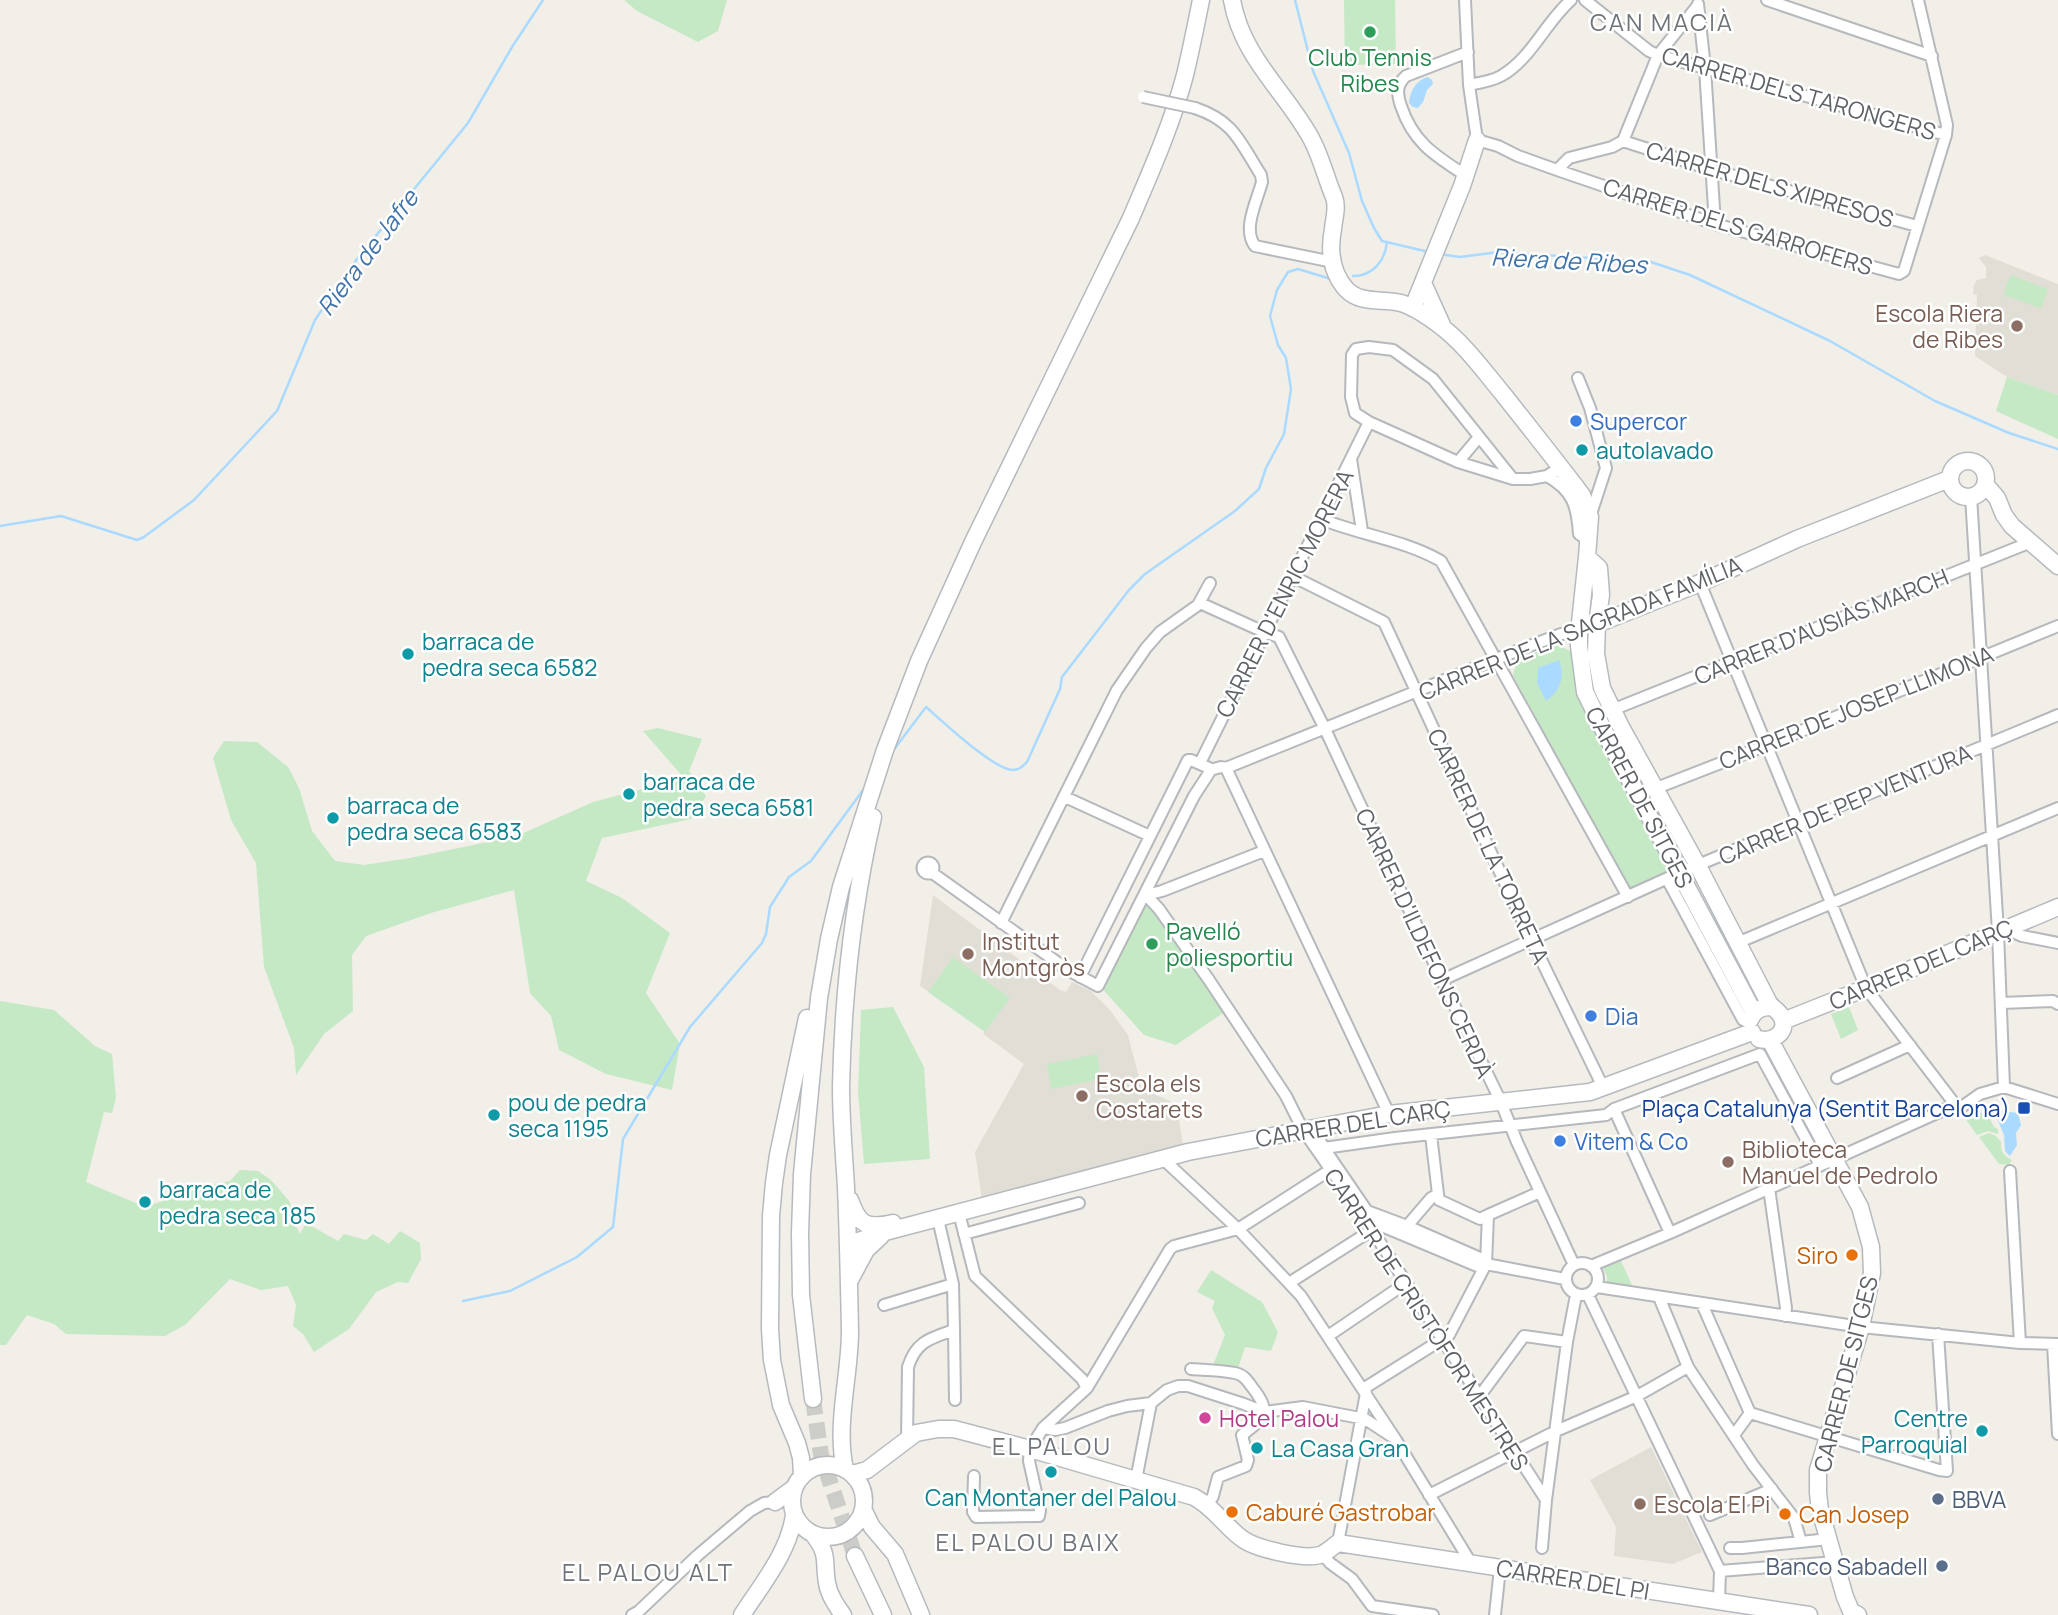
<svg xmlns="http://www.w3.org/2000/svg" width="2058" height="1615" font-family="Manrope,sans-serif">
	<rect width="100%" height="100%" fill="#f1efe8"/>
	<path fill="#e1ded6" d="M 1985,255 L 2058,284 L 2058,395 L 2007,377 L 1975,356 L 1977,295 L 1973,294 L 1974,285 L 1977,280 L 1986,278 L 1986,267 L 1979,258 Z
		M 933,895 L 1060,990 L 1066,992 L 1072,982 L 1091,991 L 1110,1010 L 1128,1035 L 1142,1089 L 1170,1101 L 1168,1110 L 1171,1110 L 1169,1118 L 1179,1119 L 1184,1153 L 983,1207 L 975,1152 L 1024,1064 L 983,1034 L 985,1031 L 920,986 Z
		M 1651,1447 L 1702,1552 L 1673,1564 L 1614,1556 L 1616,1527 L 1590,1480 Z"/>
	<path fill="#c5e8c5" d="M 624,0 L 727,0 L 718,31 L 698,42 L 637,11 Z
		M 1344,0 L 1395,0 L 1396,64 L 1345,65 Z
		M 2011,275 L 2048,289 L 2041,308 L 2003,295 Z
		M 2007,377 L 2058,395 L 2058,439 L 1996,411 Z
		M 1556,644 L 1574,653 L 1597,729 L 1607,755 L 1616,773 L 1634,796 L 1674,873 L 1630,893 L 1513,675 L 1517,660 Z
		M 658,728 L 702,739 L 689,771 L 706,796 L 691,819 L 602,838 L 586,881 L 622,898 L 670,933 L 646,993 L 680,1044 L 672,1090 L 606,1074 L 559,1050 L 551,1016 L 530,993 L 514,890 L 431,913 L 366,936 L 352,955 L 353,1011 L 324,1034 L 296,1075 L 294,1048 L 264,967 L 256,863 L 231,820 L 213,758 L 224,741 L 257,742 L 288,767 L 299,788 L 312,831 L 335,861 L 364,865 L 410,858 L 517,836 L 593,802 L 684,778 L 643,731 Z
		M 1146,895 L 1229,1009 L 1176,1045 L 1144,1035 L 1099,985 Z
		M 953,957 L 1010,998 L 985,1032 L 928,992 Z
		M 0,1001 L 54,1010 L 95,1046 L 112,1054 L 116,1098 L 112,1113 L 104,1112 L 86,1182 L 138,1204 L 151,1205 L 206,1186 L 230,1181 L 240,1170 L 258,1171 L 271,1180 L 290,1202 L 294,1222 L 300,1234 L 306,1223 L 338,1241 L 344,1234 L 366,1240 L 373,1234 L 389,1244 L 400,1231 L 420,1243 L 421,1259 L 408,1283 L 398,1282 L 376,1292 L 349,1329 L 314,1352 L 303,1334 L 293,1326 L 296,1305 L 288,1286 L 261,1290 L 230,1279 L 185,1325 L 165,1336 L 66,1334 L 54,1324 L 27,1315 L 6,1345 L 0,1345 Z
		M 893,1007 L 924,1067 L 930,1159 L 864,1164 L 858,1093 L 861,1010 Z
		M 1849,1007 L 1858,1030 L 1841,1039 L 1831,1014 Z
		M 1097,1054 L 1101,1079 L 1051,1089 L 1047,1064 Z
		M 1979,1112 L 1988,1115 L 1994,1127 L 1998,1129 L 1998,1134 L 1988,1131 L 1977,1135 L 1965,1118 Z
		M 1989,1133 L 1996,1136 L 2001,1142 C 2000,1152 2004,1156 2012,1160 L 2009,1165 L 1999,1164 L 1979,1137 Z
		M 1621,1261 L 1632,1285 L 1607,1283 L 1607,1276 L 1603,1268 Z
		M 1211,1270 L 1262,1302 L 1278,1332 L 1271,1351 L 1245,1347 L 1236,1374 L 1212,1368 L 1225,1335 L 1212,1308 L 1215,1301 L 1197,1292 Z"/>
	<path fill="#aadaff" d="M 1428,77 L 1432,80 L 1433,84 L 1427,90 L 1423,102 L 1418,108 L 1413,107 L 1409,103 C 1410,91 1416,80 1428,77 Z
		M 1559,660 C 1565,676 1561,691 1546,701 L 1537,683 L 1538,668 Z
		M 2001,1111 L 2018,1113 L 2021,1125 L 2016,1133 L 2017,1145 L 2010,1156 L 2005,1151 L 2004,1135 L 1995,1113 Z"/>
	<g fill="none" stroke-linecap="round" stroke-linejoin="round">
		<path stroke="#aadaff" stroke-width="2.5" d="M 1295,0 L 1313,71 L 1349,153 L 1362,201 L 1374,228 L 1382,241 L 1429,252
			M 1439,254 L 1460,257 L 1499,252 L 1651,262 L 1690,275 L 1830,341 L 1935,401 L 2009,433 L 2058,449
			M 1353,276 C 1373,276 1385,261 1387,242
			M 0,526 L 61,516 L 137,540 L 144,537 L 194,500 L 277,411 L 315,320 L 357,259 L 468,123 L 512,47 L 543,0
			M 892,752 L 926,707 C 942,721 994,770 1013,770 C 1019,770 1023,766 1027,762 L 1060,689 L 1062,677 L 1129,590 L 1145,574 L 1235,511 L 1259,489 L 1266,468 L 1284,434 L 1291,389 L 1286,358 L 1278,345 L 1270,316 L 1277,290 L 1288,272 L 1298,269 L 1331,279
			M 463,1301 L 510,1291 L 577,1257 L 613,1227 L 623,1139 L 690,1027 L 762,943 L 766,934 L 770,907 L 789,877 L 811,861 L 866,786"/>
		<path stroke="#ccccc8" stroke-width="16" stroke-dasharray="16 8" stroke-linecap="butt" d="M 813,1399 L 821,1455 L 855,1556"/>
		<g stroke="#b5b8bc" stroke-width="14">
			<path id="street" d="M 1465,0 L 1469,85 L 1477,140 L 1498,146 L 1518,156 L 1557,170 L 1715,224 L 1899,274 L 1904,271 L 1946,135 L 1947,125 L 1918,0
				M 1585,0 L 1649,51 L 1658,55 L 1946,135
				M 1767,0 L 1932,56
				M 1698,4 L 1705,68 L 1715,224
				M 1469,85 C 1479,83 1492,81 1501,76 C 1532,58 1545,23 1571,0
				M 1195,108 C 1234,121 1240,142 1261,175 L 1262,182 C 1257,201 1242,229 1255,246 L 1333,262
				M 1623,141 L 1713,170 L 1917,226
				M 1557,170 L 1569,158 L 1612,147 L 1623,141 L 1658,55 L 1698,5
				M 1465,175 C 1434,155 1413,142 1401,106 C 1397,94 1396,85 1406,76 L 1468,52
				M 1578,378 L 1590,408 L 1606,468 L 1590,517
				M 1351,459 L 1362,531
				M 1458,462 L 1479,437
				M 1547,476 C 1573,491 1577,505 1579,534 L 1588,540
				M 1513,479 L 1433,379 L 1393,350 L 1369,347 L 1356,349 L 1352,355 L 1351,397 L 1355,413 L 1369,422 L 1458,462 L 1513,479 L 1530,479 L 1547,476 L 1561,467
				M 1971,496 L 1998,932 L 2004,1087
				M 1321,519 C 1361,535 1404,540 1441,561 L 1628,897
				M 1292,576 L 1384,622 L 1531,939 L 1603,1087
				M 1700,583 L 1866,988 L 1957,1107
				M 1200,603 L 1264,632 L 1279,637 L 1325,729 L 1442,980 L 1500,1100 L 1517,1142 L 1574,1265
				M 1612,710 L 2026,544 L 2028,541
				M 1200,763 L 1369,422
				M 1226,768 L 1389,1114
				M 1210,770 L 1221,767 L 1226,768 L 1519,650 L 1561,634 L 1579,632 L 1597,624
				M 1654,789 L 1767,745 L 2058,626
				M 1065,797 L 1150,836
				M922.5 868a5.5 5.5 0 1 1 11 0a5.5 5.5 0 1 1-11 0Z
				M 931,872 L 1068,970 L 1098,986 L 1194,796 L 1209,773 L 1209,768 L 1191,760 L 1188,760 L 1186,764 L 1080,977
				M 1667,879 L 1743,1020 L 1750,1023
				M 1146,895 L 1159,909 L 1209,980 L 1286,1096 L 1303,1130 L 1365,1219 L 1546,1500
				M 1146,895 L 1162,891 L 1264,851
				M 1001,923 L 1117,690 L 1146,648 L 1160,632 L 1198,605 L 1210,583
				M 2006,929 L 2022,936 L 2058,943
				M 1737,943 L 2058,808
				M 1442,980 L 1679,873 L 2058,715
				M 2001,1003 L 2053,1001 L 2058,1004
				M 1837,1078 L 1910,1045
				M 1614,1109 L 1670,1233
				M 1314,1129 L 1324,1148 L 1367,1211 L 1407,1226 L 1480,1258 L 1486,1264
				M 1324,1148 L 1395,1138 L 1606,1115 L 1614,1109 L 1760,1054 L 1820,1165
				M 1162,1158 L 1238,1229 L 1301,1296 L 1396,1440 L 1471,1563
				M 2010,1171 L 2020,1343
				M 1769,1188 L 1786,1308 L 1785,1316
				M 1438,1194 L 1439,1200 L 1480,1219 L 1488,1215
				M 959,1213 L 975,1276
				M 1365,1219 L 1477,1266 L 1486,1264 L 1565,1279
				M 1407,1226 L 1431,1198 L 1438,1194 L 1431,1135
				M 964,1234 L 1079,1203
				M1566 1279a16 16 0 1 1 32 0a16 16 0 1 1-32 0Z
				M 1591,1266 L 1670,1233 L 1946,1109 L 1963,1106 L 1980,1094 L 2004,1087 L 2058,1104
				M 975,1276 L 1082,1379 L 1087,1388
				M 1289,1283 L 1372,1230
				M 1597,1287 L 1861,1327 L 2020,1343 L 2058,1344
				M 1588,1295 L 1720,1571 L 1719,1601
				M 1659,1297 L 1688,1367 L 1753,1465 L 1794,1518 L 1801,1542
				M 1702,1304 L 1750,1413
				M 884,1305 L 953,1284
				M 954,1330 L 955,1400
				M 1328,1336 L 1406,1283
				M 2053,1344 L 2058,1434
				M 1191,1369 C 1205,1370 1221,1370 1235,1373 C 1244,1375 1247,1380 1252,1387 C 1271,1411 1266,1417 1242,1435 L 1248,1460 L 1246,1466 L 1218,1477 L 1213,1496 L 1208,1505
				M 1363,1389 L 1449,1335 L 1486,1264 L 1488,1215 L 1540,1192
				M 1479,1397 L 1524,1336 L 1567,1342
				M 1750,1413 L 1939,1470 L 1947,1471 L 1938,1334
				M 1043,1428 L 1055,1430 L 1065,1428 L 1108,1411 L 1127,1406 L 1151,1403 L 1167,1390 L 1178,1386 L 1188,1386 L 1244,1404 L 1264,1412 L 1303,1407 L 1365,1419 L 1391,1436
				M 1734,1435 L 1750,1413
				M 907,1440 L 908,1367 C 916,1341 931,1338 954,1330 L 953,1284 L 938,1219
				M 974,1476 L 973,1512 L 976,1517 L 1039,1516 L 1040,1510 L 1029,1461 L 1030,1449 L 1043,1428 L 1087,1388 L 1170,1249 L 1174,1246 L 1238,1229 L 1330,1170
				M 1136,1480 L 1151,1403
				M 1429,1495 L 1556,1431 L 1637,1396 L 1688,1367
				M 1710,1515 L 1772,1489
				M 1338,1543 L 1366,1393
				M 1542,1548 L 1546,1500 L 1567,1342 L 1576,1295
				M 1730,1548 L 1742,1548 L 1829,1539
				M 1323,1555 L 1330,1563 L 1352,1579 L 1372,1606 L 1433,1615
				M 1720,1571 L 1836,1562
				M 632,1615 L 639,1611 L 698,1555 L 750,1511 L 764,1503 L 775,1502
				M 1495,1615 L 1500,1568"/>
		</g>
		<g stroke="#b6babf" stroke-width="19">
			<path id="secondary" d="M 1232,0 C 1242,56 1281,87 1308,133 C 1320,152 1325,176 1334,197 C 1338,208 1334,217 1333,229 C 1329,250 1331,272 1346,289 C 1361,305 1382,298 1401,303 C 1415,307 1427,316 1438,324 C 1464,343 1483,370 1503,394 C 1530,428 1556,461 1582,495 L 1590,517 L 1587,557 L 1579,632 L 1579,646 L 1585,692 L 1606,735 L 1754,1013
				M 1423,283 L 1442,325
				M 1413,307 L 1462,186 L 1477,140
				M1950 479a18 18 0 1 1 36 0a18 18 0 1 1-36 0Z
				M 1985,484 L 1997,498 L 2004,515 L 2012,526 L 2058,566
				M 1587,557 L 1599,568 L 1601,595 L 1597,624 L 1596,654 L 1602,688 L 1620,725 L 1698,866 L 1769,1003 C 1772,1008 1778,1010 1781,1016 C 1790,1031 1773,1043 1759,1039
				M 1597,624 L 1700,583 L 1797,539 L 1949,479
				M 1750,1020 C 1754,1010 1761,1007 1771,1007
				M 1783,1021 L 1866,988 L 2058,907
				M 1770,1040 L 1860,1207 L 1871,1247 L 1872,1273 L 1861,1327 L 1818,1470 L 1818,1493 L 1820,1510 L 1845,1597 L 1851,1611 L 1858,1615
				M 850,1200 C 859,1225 866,1229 893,1223
				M 848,1250 L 855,1242 L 885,1232 L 1188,1152 L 1389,1114 L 1590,1092 L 1752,1032
				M 850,1280 L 866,1250 L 881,1236
				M 813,1399 L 801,1295 L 800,1233 L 802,1174 L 819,998 L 829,939 L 841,887 L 885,750 L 919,661 L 973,542 L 1131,218 C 1151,171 1172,124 1185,75 C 1191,50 1196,25 1201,0
				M792 1501a36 36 0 1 1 72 0a36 36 0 1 1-72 0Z
				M 845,1469 C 835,1425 850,1376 850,1331 C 849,1283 848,1235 846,1187 C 844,1154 841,1120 841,1086 C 843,996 853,904 873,817
				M 853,1474 L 867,1470 L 916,1433 L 938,1429 L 954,1429 L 1030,1449 L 1194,1497 C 1215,1508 1226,1528 1244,1540 C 1258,1549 1304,1560 1320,1555 C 1326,1553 1332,1547 1338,1543 L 1809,1615
				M 802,1475 L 801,1458 L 797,1443 L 781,1405 L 772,1360 L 770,1329 L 771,1216 L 774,1183 L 778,1155 L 807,1018
				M 775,1502 L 794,1488
				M 863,1509 L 872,1527 L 895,1554 L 921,1615
				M 813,1534 C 830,1556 823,1560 827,1583 C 829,1595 836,1605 843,1615
				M 855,1556 L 883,1615
				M 742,1615 C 762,1584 789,1552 794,1515"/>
		</g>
		<use href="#street" stroke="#fff" stroke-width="10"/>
		<use href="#secondary" stroke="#fff" stroke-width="16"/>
		<g stroke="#b5b8bc" stroke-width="14" stroke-linecap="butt">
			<path id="street-bridge" d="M 1143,97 L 1195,108"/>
		</g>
		<use href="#street-bridge" stroke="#fff" stroke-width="10"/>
	</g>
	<g fill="#2e9e5b" stroke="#fff" stroke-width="2.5">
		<circle cx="1370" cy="32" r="7"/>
		<circle cx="1152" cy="944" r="7"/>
	</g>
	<g fill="#8d6e63" stroke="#fff" stroke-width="2.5">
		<circle cx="2017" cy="326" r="7"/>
		<circle cx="968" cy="954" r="7"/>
		<circle cx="1082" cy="1096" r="7"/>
		<circle cx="1728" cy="1162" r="7"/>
		<circle cx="1640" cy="1504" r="7"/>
	</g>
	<g fill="#3f7fe0" stroke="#fff" stroke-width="2.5">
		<circle cx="1576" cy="421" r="7"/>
		<circle cx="1591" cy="1016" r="7"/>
		<circle cx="1560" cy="1141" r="7"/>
	</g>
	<g fill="#0f9aa8" stroke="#fff" stroke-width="2.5">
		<circle cx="1582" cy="450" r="7"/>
		<circle cx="408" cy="654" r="7"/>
		<circle cx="629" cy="794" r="7"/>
		<circle cx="333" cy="818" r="7"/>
		<circle cx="494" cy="1115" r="7"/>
		<circle cx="145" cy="1202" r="7"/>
		<circle cx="1982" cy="1431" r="7"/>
		<circle cx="1257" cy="1448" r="7"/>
		<circle cx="1051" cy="1472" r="7"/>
	</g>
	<rect fill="#1a4fb4" stroke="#fff" stroke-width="2.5" x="2017" y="1101" width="14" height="14" rx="3.5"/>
	<g fill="#e8710a" stroke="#fff" stroke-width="2.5">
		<circle cx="1852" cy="1255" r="7"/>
		<circle cx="1232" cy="1512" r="7"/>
		<circle cx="1785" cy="1514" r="7"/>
	</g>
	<circle fill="#d1479c" stroke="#fff" stroke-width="2.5" cx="1205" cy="1418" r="7"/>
	<g fill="#5c6f8a" stroke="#fff" stroke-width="2.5">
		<circle cx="1938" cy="1499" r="7"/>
		<circle cx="1942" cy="1566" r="7"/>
	</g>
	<g text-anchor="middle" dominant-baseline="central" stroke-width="5" stroke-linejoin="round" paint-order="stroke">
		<g font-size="23" fill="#27864d" stroke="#fff">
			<text x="1370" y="57">Club Tennis<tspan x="1370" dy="26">Ribes</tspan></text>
			<text x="1166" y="931" text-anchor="start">Pavelló<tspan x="1166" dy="26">poliesportiu</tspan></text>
		</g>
		<g font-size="23" fill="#5f6368" stroke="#fff">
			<text transform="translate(1799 93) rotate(16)">CARRER DELS TARONGERS</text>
			<text transform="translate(1770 184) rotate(16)">CARRER DELS XIPRESOS</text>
			<text transform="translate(1738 226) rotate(17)">CARRER DELS GARROFERS</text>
			<text transform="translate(1284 593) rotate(-63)">CARRER D'ENRIC MORERA</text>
			<text transform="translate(1821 626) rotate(-22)">CARRER D'AUSIÀS MARCH</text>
			<text transform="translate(1580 628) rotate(-22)">CARRER DE LA SAGRADA FAMÍLIA</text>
			<text transform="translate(1856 707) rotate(-22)">CARRER DE JOSEP LLIMONA</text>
			<text transform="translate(1640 797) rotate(62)">CARRER DE SITGES</text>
			<text transform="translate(1845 804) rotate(-23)">CARRER DE PEP VENTURA</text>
			<text transform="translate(1489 846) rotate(65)">CARRER DE LA TORRETA</text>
			<text transform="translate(1425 943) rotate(65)">CARRER D'ILDEFONS CERDÀ</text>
			<text transform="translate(1921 964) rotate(-23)">CARRER DEL CARÇ</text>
			<text transform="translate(1353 1123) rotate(-9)">CARRER DEL CARÇ</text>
			<text transform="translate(1427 1319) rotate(57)">CARRER DE CRISTÒFOR MESTRES</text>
			<text transform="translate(1845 1374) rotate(-76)">CARRER DE SITGES</text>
			<text transform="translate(1573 1579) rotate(9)">CARRER DEL PI</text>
		</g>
		<g font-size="23" fill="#785e54" stroke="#fff" text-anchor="start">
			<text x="2003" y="313" text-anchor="end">Escola Riera<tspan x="2003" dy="26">de Ribes</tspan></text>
			<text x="982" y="941">Institut<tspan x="982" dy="26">Montgròs</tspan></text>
			<text x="1096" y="1083">Escola els<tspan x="1096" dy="26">Costarets</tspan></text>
			<text x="1742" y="1149">Biblioteca<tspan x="1742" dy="26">Manuel de Pedrolo</tspan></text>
			<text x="1654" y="1504">Escola El Pi</text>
		</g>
		<g font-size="23" fill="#366cbe" stroke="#fff" text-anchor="start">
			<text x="1590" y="421">Supercor</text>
			<text x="1605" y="1016">Dia</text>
			<text x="1574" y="1141">Vitem &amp; Co</text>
		</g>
		<g font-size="23" fill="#0d838f" stroke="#fff" text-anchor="start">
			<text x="1596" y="450">autolavado</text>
			<text x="422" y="641">barraca de<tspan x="422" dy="26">pedra seca 6582</tspan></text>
			<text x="643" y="781">barraca de<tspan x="643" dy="26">pedra seca 6581</tspan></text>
			<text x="347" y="805">barraca de<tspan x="347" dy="26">pedra seca 6583</tspan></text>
			<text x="508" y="1102">pou de pedra<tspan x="508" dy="26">seca 1195</tspan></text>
			<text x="159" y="1189">barraca de<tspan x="159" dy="26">pedra seca 185</tspan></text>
			<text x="1968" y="1418" text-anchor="end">Centre<tspan x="1968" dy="26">Parroquial</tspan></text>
			<text x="1271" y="1448">La Casa Gran</text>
			<text x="1051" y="1497" text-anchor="middle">Can Montaner del Palou</text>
		</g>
		<g font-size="23" fill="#164399" stroke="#fff" text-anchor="end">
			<text x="2010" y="1108">Plaça Catalunya (Sentit Barcelona)</text>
		</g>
		<g font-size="23" fill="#c56008" stroke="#fff" text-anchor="start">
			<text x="1838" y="1255" text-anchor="end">Siro</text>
			<text x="1246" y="1512">Caburé Gastrobar</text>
			<text x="1799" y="1514">Can Josep</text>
		</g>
		<g font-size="23" fill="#b23c85" stroke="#fff" text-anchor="start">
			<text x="1219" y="1418">Hotel Palou</text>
		</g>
		<g font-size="23" fill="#4e5e75" stroke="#fff" text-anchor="start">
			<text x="1952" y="1499">BBVA</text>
			<text x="1928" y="1566" text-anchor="end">Banco Sabadell</text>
		</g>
		<g font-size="24" letter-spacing="2" fill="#70757a" stroke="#fff">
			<text x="1662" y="21">CAN MACIÀ</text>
			<text x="1052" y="1445">EL PALOU</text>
			<text x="1028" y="1541">EL PALOU BAIX</text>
			<text x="648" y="1571">EL PALOU ALT</text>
		</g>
		<g font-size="24" font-style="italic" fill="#4174aa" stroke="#fff">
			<text transform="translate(367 252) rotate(-53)">Riera de Jafre</text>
			<text transform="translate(1569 260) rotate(3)">Riera de Ribes</text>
		</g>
	</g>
</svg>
